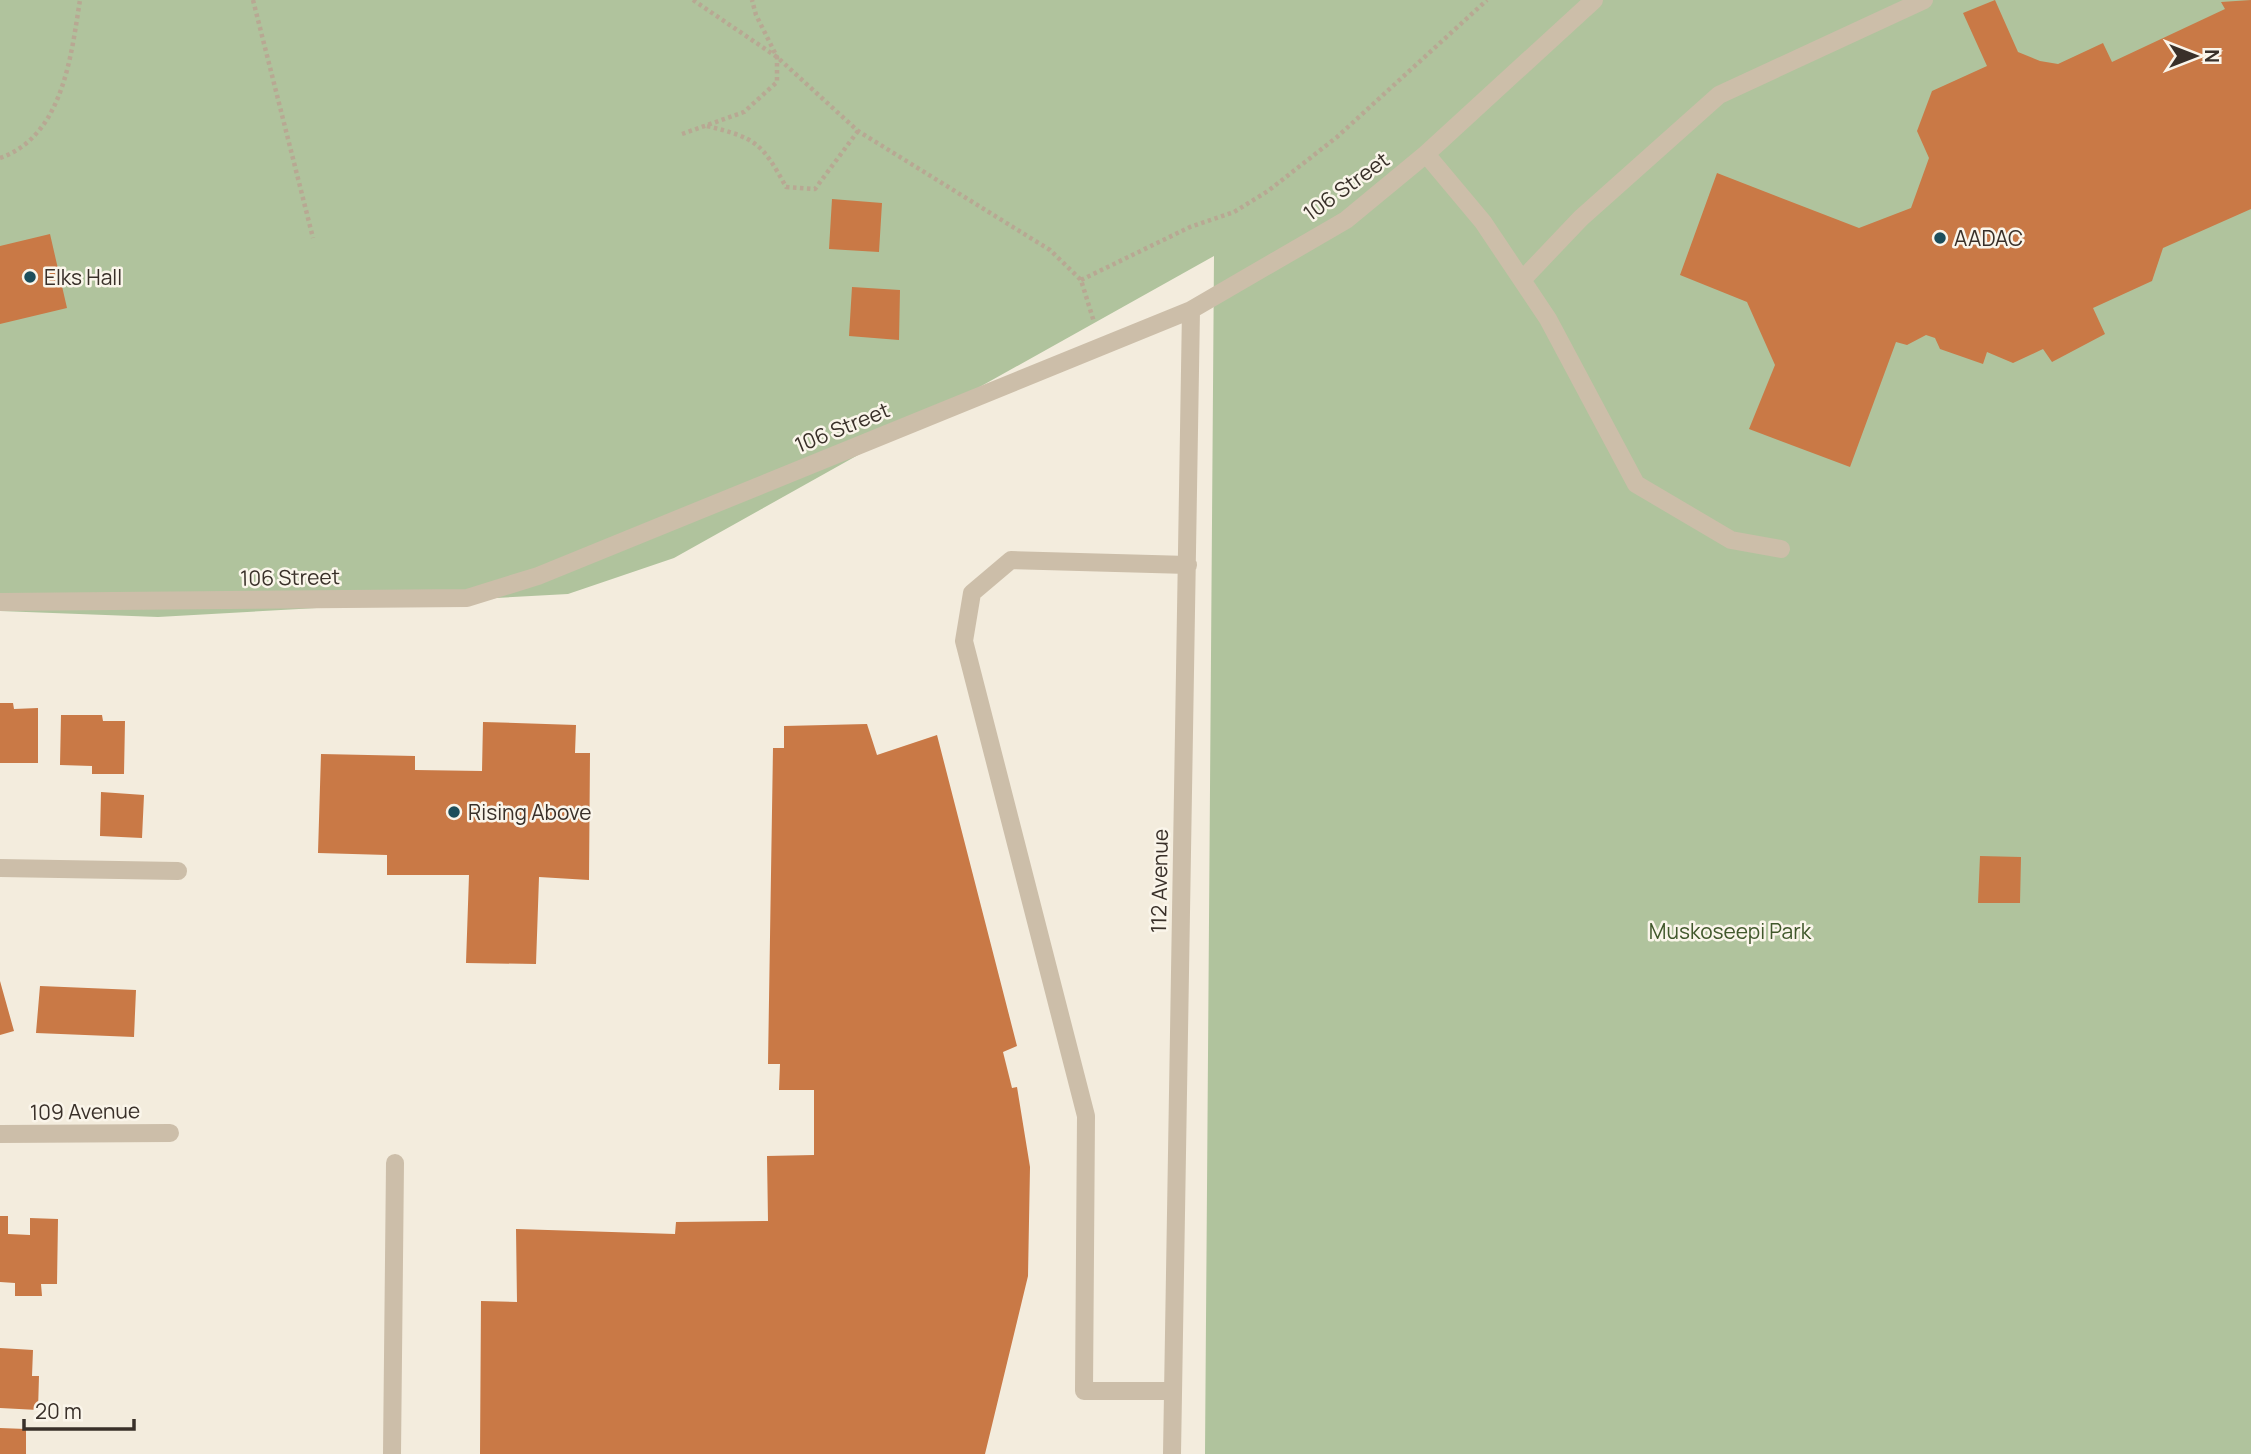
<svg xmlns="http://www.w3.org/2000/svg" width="2251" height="1454" font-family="Manrope,sans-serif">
	<rect width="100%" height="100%" fill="#f3ecdd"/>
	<path fill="#b0c39d" d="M 0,0 L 2251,0 L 2251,1454 L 1205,1454 L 1214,256 L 674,558 L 568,594 L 158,617 L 0,611 Z"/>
	<path fill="#c97946" d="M 1995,0 L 2018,52 L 2040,61 L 2058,64 L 2103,43 L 2112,62 L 2225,9 L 2221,2 L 2251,0 L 2251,209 L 2163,248 L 2152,281 L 2093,308 L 2105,334 L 2052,362 L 2043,349 L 2013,363 L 1987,352 L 1983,364 L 1940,349 L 1935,338 L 1926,335 L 1907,345 L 1896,342 L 1850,467 L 1749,429 L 1775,365 L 1747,302 L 1680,275 L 1717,173 L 1859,228 L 1911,208 L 1929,158 L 1917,131 L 1932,91 L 1987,66 L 1963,13 Z
		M 832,199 L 882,203 L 879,252 L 829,249 Z
		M 50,234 L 67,308 L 0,324 L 0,246 Z
		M 852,287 L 900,290 L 899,340 L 849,336 Z
		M 0,703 L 13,703 L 14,709 L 38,708 L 38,763 L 0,763 Z
		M 61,715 L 102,715 L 103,721 L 125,721 L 124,774 L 92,774 L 92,766 L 60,765 Z
		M 483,722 L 576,725 L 575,753 L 590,753 L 589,880 L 539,877 L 536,964 L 466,963 L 469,875 L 387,875 L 387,855 L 318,853 L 321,754 L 415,756 L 415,770 L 482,771 Z
		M 867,724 L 877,755 L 937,735 L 1017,1046 L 1003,1052 L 1012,1088 L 1017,1087 L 1030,1167 L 1028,1276 L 985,1454 L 480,1454 L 481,1301 L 517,1302 L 516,1229 L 675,1234 L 676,1222 L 768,1221 L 767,1156 L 814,1155 L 814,1090 L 779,1090 L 780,1064 L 768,1064 L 773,748 L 784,748 L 784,726 Z
		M 101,792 L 144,795 L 142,838 L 100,836 Z
		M 1980,856 L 2021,857 L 2020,903 L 1978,903 Z
		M 0,981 L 14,1031 L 0,1035 Z
		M 40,986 L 136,990 L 134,1037 L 36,1033 Z
		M 0,1216 L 8,1216 L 8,1234 L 30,1235 L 30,1218 L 58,1219 L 57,1284 L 41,1284 L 42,1296 L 15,1296 L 15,1283 L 0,1282 Z
		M 0,1348 L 33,1350 L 32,1376 L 39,1376 L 38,1410 L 0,1408 Z
		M 0,1428 L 26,1429 L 26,1454 L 0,1454 Z"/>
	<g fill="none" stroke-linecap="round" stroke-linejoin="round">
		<path stroke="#b8a893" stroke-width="4.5" stroke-dasharray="3.5 3.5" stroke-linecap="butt" d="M 253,0 L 313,238
			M 693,0 L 777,57 L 858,131 L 1050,250 L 1081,280 L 1094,322
			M 707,126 C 756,138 762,143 786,187 L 815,189 L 858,131
			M 682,134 L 744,112 L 777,82 L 777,57 L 756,15 L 752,0
			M 0,158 C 63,136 71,56 80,0
			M 1081,280 L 1190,227 L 1234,212 L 1268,191 L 1337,137 L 1487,0"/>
		<path stroke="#ccbea9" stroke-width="18" d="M 1426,154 L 1483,222 L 1548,319 L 1636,484 L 1731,540 L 1781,549
			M 1522,280 L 1581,218 L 1719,95 L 1924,0
			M 0,602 L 467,598 L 538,576 L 1191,310 L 1346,220 L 1426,154 L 1594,0
			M 0,868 L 178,871
			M 0,1134 L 170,1133
			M 1173,1391 L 1084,1391 L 1086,1116 L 964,641 L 972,593 L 1011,560 L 1188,565
			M 392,1454 L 395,1163
			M 1172,1454 L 1191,310"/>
	</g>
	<g fill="#1d4e5b" stroke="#faf5ea" stroke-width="2.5">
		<circle cx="1940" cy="238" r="7"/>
		<circle cx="30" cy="277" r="7"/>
		<circle cx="454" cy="812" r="7"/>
	</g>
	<g text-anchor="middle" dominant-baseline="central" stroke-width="5" stroke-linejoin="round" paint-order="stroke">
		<g font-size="21" fill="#393029" stroke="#faf5ea">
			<text transform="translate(1346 186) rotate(-36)">106 Street</text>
			<text transform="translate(842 427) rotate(-22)">106 Street</text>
			<text transform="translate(290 577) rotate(-1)">106 Street</text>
			<text transform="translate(1159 881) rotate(-89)">112 Avenue</text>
			<text transform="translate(85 1111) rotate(-1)">109 Avenue</text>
		</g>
		<g font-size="21" fill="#393029" stroke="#faf5ea" text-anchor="start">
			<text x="1954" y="238">AADAC</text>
			<text x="44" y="277">Elks Hall</text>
			<text x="468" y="812">Rising Above</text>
		</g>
		<g font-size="21" fill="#41582c" stroke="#faf5ea">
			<text x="1730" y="931">Muskoseepi Park</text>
		</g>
	</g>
	<g transform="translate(2195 56) rotate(90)" stroke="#faf5ea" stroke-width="5" paint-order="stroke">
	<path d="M0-5L12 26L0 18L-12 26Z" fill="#393029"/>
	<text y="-10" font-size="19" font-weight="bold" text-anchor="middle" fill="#393029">N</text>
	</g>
	<path d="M24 1419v10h110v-10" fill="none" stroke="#393029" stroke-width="3.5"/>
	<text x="35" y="1419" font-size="21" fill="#393029" stroke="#faf5ea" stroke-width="5" paint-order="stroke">20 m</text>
</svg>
